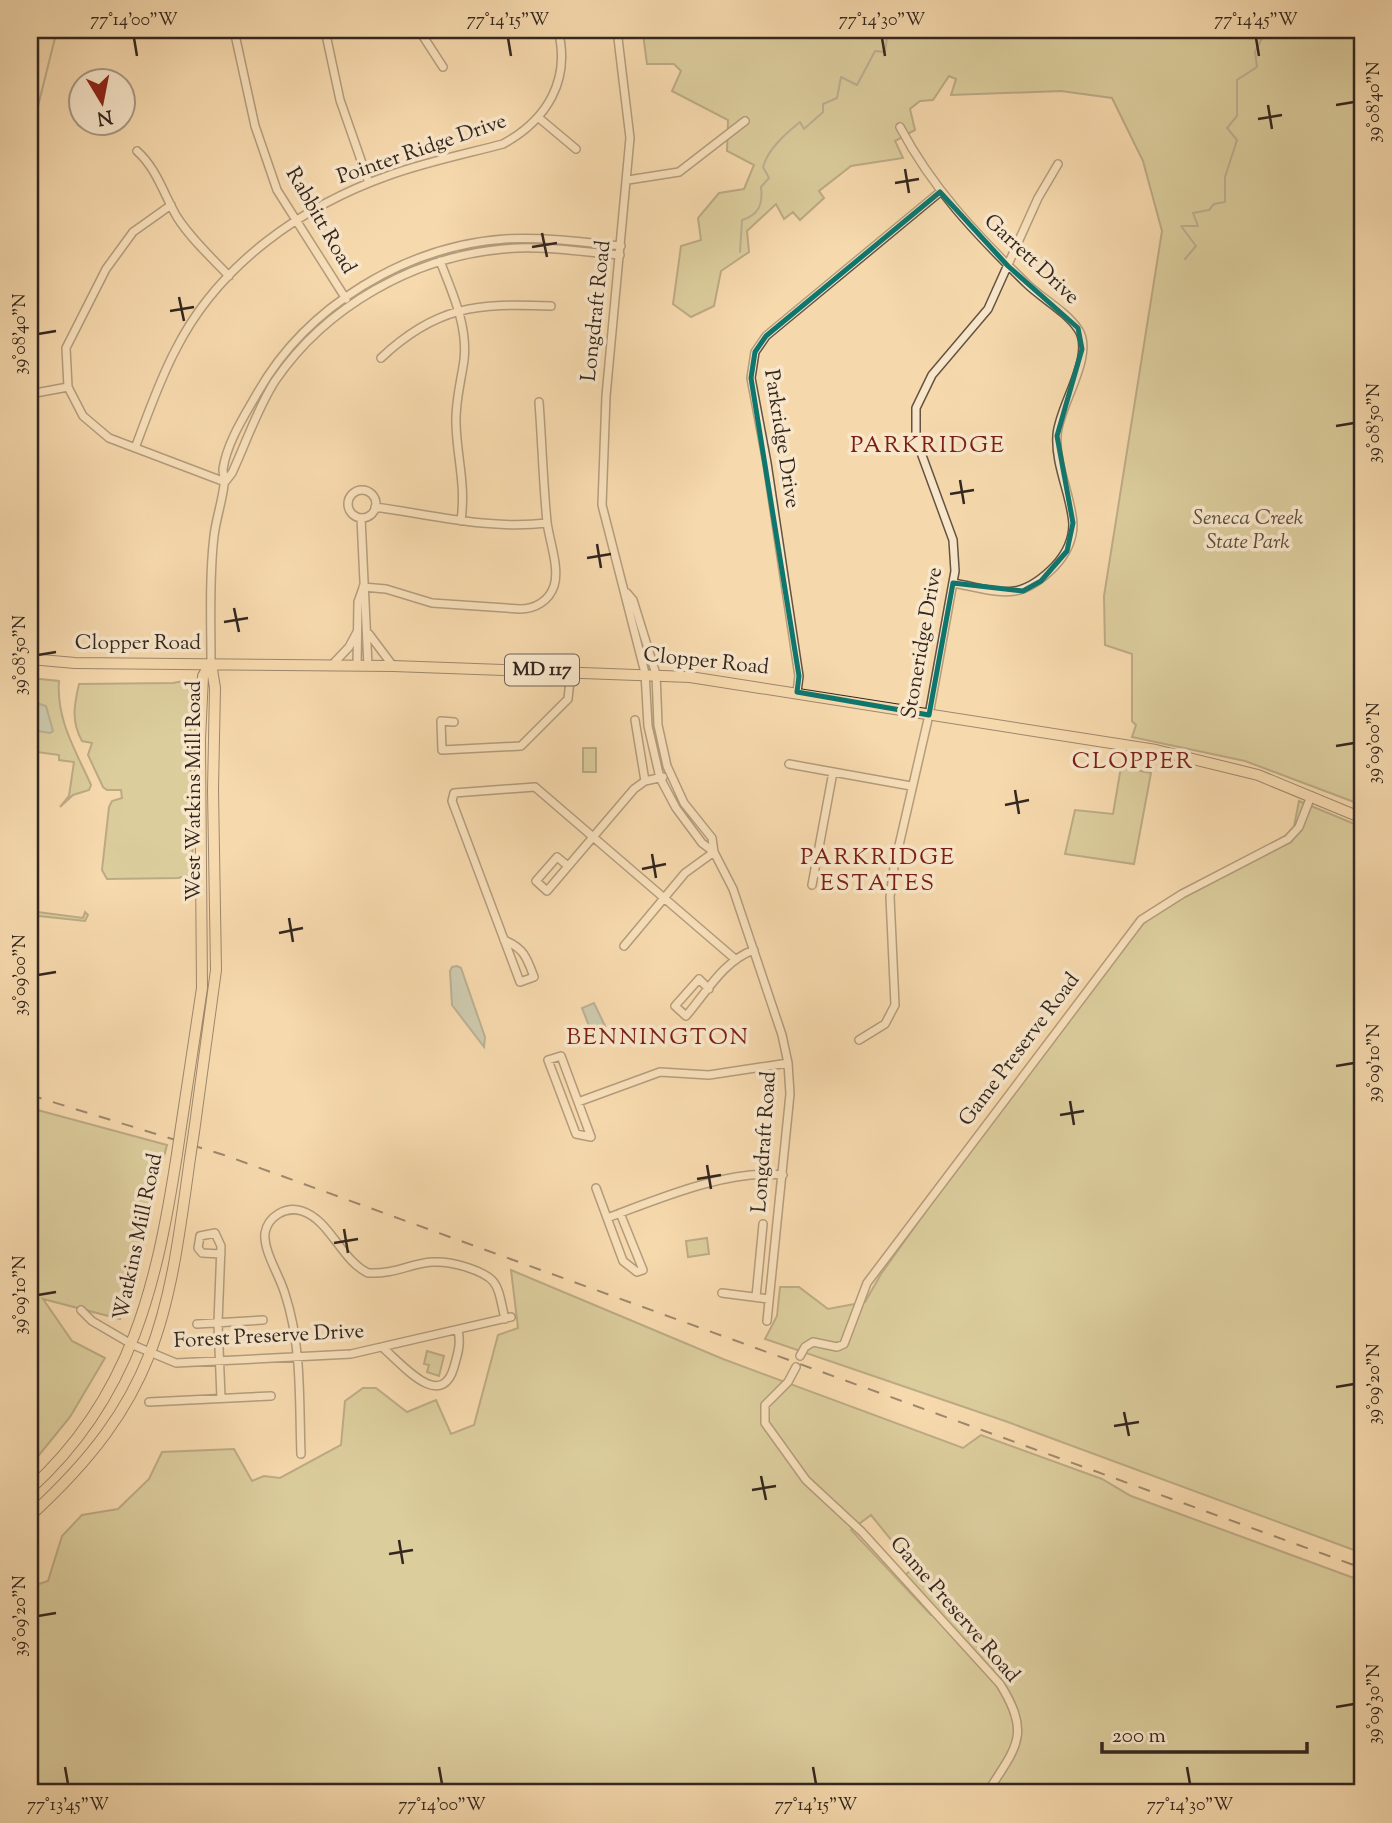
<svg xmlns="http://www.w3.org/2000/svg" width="1392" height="1823" font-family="'Sorts Mill Goudy',serif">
	<rect width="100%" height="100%" fill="#f5d9ad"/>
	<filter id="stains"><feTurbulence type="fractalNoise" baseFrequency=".00286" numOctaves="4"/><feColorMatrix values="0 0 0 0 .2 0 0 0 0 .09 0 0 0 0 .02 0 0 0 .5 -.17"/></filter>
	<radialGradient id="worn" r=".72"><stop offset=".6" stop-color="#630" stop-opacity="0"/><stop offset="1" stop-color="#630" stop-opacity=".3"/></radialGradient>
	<path fill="#bdbf89" stroke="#787254" stroke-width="2" fill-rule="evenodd" d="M 638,30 L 1362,30 L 1362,805 L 1245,761 L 1132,737 L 1136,725 L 1132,721 L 1132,654 L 1105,645 L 1104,596 L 1162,231 L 1143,161 L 1112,98 L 1061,91 L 951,95 L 956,79 L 949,76 L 933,100 L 920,101 L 910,109 L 915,130 L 895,141 L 903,158 L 851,166 L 819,191 L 824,198 L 800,220 L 793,212 L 784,219 L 776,204 L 747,231 L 749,252 L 721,271 L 714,306 L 691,317 L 673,304 L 681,246 L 701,240 L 698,218 L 719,193 L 744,189 L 754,165 L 727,151 L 728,120 L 672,91 L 681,71 L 674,64 L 647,64 L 643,34 Z
		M 30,678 L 59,681 C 56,720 76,751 91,785 L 89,790 L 73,795 L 60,807 L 69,796 L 74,762 L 59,760 L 59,755 L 30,751 Z
		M 189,680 L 196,686 L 192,689 L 190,747 L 193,874 L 178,878 L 107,879 L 102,870 L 109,807 L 112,801 L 122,798 L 121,790 L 107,790 L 103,787 L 88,755 L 92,743 L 82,741 C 71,721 74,706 79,684 L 173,683 Z
		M 583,748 L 596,748 L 596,772 L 583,772 Z
		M 1121,767 L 1151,773 L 1134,864 L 1065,854 L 1075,810 L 1113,814 Z
		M 1299,801 L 1362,827 L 1362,1553 L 1005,1421 L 765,1339 L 777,1316 L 780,1287 L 799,1287 L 828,1309 L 865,1302 L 881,1274 L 949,1179 L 1135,932 C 1176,889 1237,866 1291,842 Z
		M 30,911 L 83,918 L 85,912 L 88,915 L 85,921 L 30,915 Z
		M 30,1108 L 167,1145 L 120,1319 L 43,1299 L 72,1341 L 105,1358 L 70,1417 L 31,1465 Z
		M 707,1238 L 709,1254 L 688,1257 L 686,1241 Z
		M 511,1270 L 723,1359 L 963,1448 L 981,1435 L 1102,1479 L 1131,1496 L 1362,1581 L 1362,1793 L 49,1793 L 30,1773 L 30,1587 L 48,1581 L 62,1536 L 82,1515 L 118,1509 L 149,1479 L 162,1452 L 234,1449 L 252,1481 L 264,1476 L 280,1478 L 341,1445 L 345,1401 L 363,1388 L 376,1388 L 407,1412 L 436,1400 L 451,1434 L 474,1425 L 498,1335 L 518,1328 ZM 871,1515 L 914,1568 L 905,1575 L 939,1614 L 931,1615 L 851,1530 Z
		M 427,1351 L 444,1356 L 439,1376 L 427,1372 L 429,1365 L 424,1364 Z"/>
	<path fill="#9db9af" stroke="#737e75" stroke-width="2" d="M 30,701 L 46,706 L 53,731 L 50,733 L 30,730 Z
		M 457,966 L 461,968 L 485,1037 L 484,1047 L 452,1005 L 450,971 L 452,967 Z
		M 594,1003 L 605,1026 L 591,1031 L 582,1008 Z"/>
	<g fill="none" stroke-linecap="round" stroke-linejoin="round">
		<path stroke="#737e75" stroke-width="2" d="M 30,163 L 31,134 L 57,30
			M 740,252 L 742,220 C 759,215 763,204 761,187 L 769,178 L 763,167 C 768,149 785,134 800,122 L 804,129 L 823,112 L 823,104 L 837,98 L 841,77 L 857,85 L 875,51 L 885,52 L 888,30
			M 1185,259 L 1196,246 L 1181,226 L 1198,226 L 1193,213 L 1209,210 L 1214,204 L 1225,202 L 1225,177 L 1237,140 L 1227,128 L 1237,116 L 1237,80 L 1257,67 L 1255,52 L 1265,32"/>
		<g stroke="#645342" stroke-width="10">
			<path id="minor" d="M 234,30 L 255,126 L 277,190 L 346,299
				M 325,30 L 340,100 L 369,183
				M 419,30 L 443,67
				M 617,30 L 630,138 L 606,396 L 602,505 L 645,673 L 648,726 L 660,778 L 676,808 L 702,843 L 714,852
				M 129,32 L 130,30
				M 539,118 L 576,149
				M 900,127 C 932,188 977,235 1026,283 C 1041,298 1066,311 1078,329 C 1096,355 1059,405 1057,435 C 1055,466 1071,494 1073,524 C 1073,541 1066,554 1055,566 C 1018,604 999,591 953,583
				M 137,151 C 157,169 164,195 177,217 C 191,239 211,257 229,276
				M 628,180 L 679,172 L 745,121
				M 171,205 L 133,232 L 106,269 L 66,348 L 68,387 L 83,416 L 109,438 L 225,482
				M 440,261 C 452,292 468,326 464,360 C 461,382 455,402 456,424 C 457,459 466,483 461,521
				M 381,358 C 436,306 477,303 551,306
				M 30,394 L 68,387
				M 135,448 C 148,414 159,381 176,349 C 219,264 302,206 390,175 C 426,162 465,154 503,144 C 547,120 571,80 558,30
				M 225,482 L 232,473 C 246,443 257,409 275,381 C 326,306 414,257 503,249 C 542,245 581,252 620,255
				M348 504a14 14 0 1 1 28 0a14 14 0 1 1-28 0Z
				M 375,507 C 433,515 489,530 547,523
				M 361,518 L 368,666
				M 363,587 L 386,589 L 432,603 L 520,609 C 535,609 549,601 554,586 C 560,568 549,540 547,522 C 543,482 542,442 539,402
				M 627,593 L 633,600 L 656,674 L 658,725 L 667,766 L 684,803 L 712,838 L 714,852 L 733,889 L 782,1035 L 788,1063 L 790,1094 L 767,1321
				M 369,634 L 393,666
				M 211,663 C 211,622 209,578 214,536 C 216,519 222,502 224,485 C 225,479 223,474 223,469 C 227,442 245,415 258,392 C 307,306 406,246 505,239 C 544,237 583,242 621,246
				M 332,665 L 349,647 L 357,632
				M 357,666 L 358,602 L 363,588
				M 797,692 L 799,676 L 767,463 L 751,378 L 755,352 L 766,336 L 940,192
				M 635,720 L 645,781
				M 454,722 L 441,721 L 442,750 L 521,746 L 568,699 L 571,671
				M 789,764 L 911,786
				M 568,866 L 557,857 L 536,881 L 547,891 L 634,789 L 645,781 L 663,777
				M 812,885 L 833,772
				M 504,940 C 524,948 527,958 534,977 L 520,982 L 452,801 L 454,793 L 535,787 L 735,959
				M 624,946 L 685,873 L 714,852
				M 709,989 L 699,979 L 675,1006 L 686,1016 C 706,993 724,960 754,950
				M 859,1040 L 885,1024 L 895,1005 L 890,897 L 894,867 L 929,715 L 955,571 L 953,540 L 916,439 L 916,408 L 932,375 L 988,309 L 1038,198 L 1058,164
				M 561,1056 L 591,1137 L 576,1134 L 548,1060 Z
				M 578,1102 L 660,1072 L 709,1075 L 788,1063
				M 596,1188 L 623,1261 L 637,1272 L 643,1270 L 620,1213
				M 607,1218 C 658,1199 727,1169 783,1175
				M 221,1254 L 202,1253 L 198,1248 L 200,1236 L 215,1233 L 221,1246 L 218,1323 L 221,1398
				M 722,1293 L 769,1299
				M 756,1297 L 763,1224
				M 81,1310 L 92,1321 L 133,1345 L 176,1363 L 351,1354 L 511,1317
				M 197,1324 L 263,1320
				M 382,1347 C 402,1364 441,1412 454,1367 C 458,1353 461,1344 458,1330
				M 800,1356 L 805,1347 L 813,1342 L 837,1347 L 844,1344 L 867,1283 L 1141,920 L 1182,894 L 1288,839 L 1299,827 L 1311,796
				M 796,1367 L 788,1382 L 765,1405 L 765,1423 L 806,1480 L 862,1532 L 1000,1684 C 1032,1735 1016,1747 987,1793
				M 149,1402 L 271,1396
				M 301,1454 C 299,1401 302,1345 285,1294 C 280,1276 263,1251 265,1233 C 268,1216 286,1206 302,1211 C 330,1220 341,1260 368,1273 C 407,1275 420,1252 466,1267 C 500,1278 497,1285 505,1319"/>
		</g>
		<g stroke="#33261f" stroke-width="12">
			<path id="major" d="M 30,659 L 75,663 L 393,666 L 690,677 L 1156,750 L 1258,775 L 1362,818
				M 181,1127 L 202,988 L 200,740 L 203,676 L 211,663
				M 194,1132 L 216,970 L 213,790 L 215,688 L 211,663
				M 30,1489 C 132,1397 157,1283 177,1154
				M 30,1516 C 157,1400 168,1321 190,1158"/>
		</g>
		<use href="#minor" stroke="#f8e6ca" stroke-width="7"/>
		<use href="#major" stroke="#f5d9ad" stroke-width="10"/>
		<path stroke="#33261f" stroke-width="2" stroke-dasharray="12 12" stroke-linecap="butt" d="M 30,1095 L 224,1155 L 1362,1568"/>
		<g stroke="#33261f" stroke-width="12" stroke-linecap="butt">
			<path id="major-bridge" d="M 177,1154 L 181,1127
				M 190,1158 L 194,1132"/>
		</g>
		<use href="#major-bridge" stroke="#f5d9ad" stroke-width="10"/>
	</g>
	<path d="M0 0H1392V1823H0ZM 940,192 L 1008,266 L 1078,328 L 1082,349 L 1057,436 L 1073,523 L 1067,551 L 1041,581 L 1023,591 L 953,583 L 929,715 L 797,692 L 799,676 L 751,378 L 755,352 L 766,336 Z" fill="#f5d9ad" fill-opacity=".55" fill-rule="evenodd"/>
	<path fill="none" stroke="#0f766e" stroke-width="5" stroke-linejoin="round" d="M 940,192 L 1008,266 L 1078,328 L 1082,349 L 1057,436 L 1073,523 L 1067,551 L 1041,581 L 1023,591 L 953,583 L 929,715 L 797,692 L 799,676 L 751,378 L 755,352 L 766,336 Z"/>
	<path fill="none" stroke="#33261f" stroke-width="2.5" d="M 134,38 L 137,56M 508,38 L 511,56M 882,38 L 885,56M 1256,38 L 1259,56M 1268,105 L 1272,129M 1336,105 L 1354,102M 1258,119 L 1282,115M 905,169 L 909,193M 895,183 L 919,179M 542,233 L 547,257M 532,247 L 557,243M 179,297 L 184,321M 170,311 L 194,307M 38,334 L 56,331M 1336,426 L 1354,423M 960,480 L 964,504M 950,494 L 974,490M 597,544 L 601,568M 587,558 L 611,554M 234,608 L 239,632M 224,622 L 248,618M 38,655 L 56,652M 1336,746 L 1354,743M 1015,790 L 1019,814M 1005,805 L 1029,800M 652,854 L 656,878M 642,869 L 666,864M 289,918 L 293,942M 279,933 L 303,928M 38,975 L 56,972M 1336,1066 L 1354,1063M 1070,1101 L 1074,1125M 1060,1115 L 1084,1111M 707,1165 L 711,1189M 697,1179 L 721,1175M 344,1229 L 348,1253M 334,1243 L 358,1239M 38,1295 L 56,1292M 1336,1387 L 1354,1384M 1124,1412 L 1129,1436M 1114,1426 L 1139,1422M 761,1476 L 766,1500M 752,1490 L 776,1486M 399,1540 L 403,1564M 389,1554 L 413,1550M 38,1616 L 56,1613M 1336,1707 L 1354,1704M 65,1767 L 68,1784M 439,1767 L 442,1784M 813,1767 L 816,1784M 1187,1767 L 1190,1784"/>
	<g text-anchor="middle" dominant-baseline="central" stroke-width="7" stroke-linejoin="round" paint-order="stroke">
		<rect fill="#f8e6ca" stroke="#6e6052" stroke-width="2" x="505" y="654.5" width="74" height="31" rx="5"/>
		<g font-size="19" font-weight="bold" fill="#33261f">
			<text x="542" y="670">MD 117</text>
		</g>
		<g font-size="21" fill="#33261f" stroke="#f8e6ca">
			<text transform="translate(422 150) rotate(-19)">Pointer Ridge Drive</text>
			<text transform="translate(320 221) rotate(60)">Rabbitt Road</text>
			<text transform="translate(1031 260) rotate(43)">Garrett Drive</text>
			<text transform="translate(597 311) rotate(-84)">Longdraft Road</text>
			<text transform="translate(781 439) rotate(81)">Parkridge Drive</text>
			<text transform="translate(923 643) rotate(-80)">Stoneridge Drive</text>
			<text x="138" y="644">Clopper Road</text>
			<text transform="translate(706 662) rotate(6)">Clopper Road</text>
			<text transform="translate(195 791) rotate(-90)">West Watkins Mill Road</text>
			<text transform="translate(1020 1050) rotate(-53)">Game Preserve Road</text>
			<text transform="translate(765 1142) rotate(-86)">Longdraft Road</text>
			<text transform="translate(139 1237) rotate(-78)">Watkins Mill Road</text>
			<text transform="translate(269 1337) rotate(-3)">Forest Preserve Drive</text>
			<text transform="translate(954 1610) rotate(49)">Game Preserve Road</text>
		</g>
		<g font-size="21" font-style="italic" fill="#564c3a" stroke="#f8e6ca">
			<text x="1248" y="519">Seneca Creek<tspan x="1248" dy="24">State Park</tspan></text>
		</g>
		<g font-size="23" letter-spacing="2" fill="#7a1f14" stroke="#f8e6ca">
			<text x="928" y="446">PARKRIDGE</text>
			<text x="1133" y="762">CLOPPER</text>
			<text x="878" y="858">PARKRIDGE<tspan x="878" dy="26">ESTATES</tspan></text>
			<text x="658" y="1038">BENNINGTON</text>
		</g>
	</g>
	<rect width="1392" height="1823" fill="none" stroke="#f5d9ad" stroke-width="77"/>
	<g transform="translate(102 102) rotate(170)"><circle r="33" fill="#f8e6ca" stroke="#a99986" stroke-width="2"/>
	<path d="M0-5L12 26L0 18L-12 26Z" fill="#8f2418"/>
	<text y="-10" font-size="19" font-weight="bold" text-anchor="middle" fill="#33261f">N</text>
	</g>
	<path d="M1102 1742v10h205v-10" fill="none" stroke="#33261f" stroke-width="3.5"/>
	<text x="1112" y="1742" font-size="21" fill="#33261f" stroke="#f8e6ca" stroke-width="5" paint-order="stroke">200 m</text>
	<rect x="38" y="38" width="1316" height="1746" fill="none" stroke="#33261f" stroke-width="2.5"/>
	<g font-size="18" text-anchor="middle" fill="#33261f">
		<text x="134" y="25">77°14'00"W</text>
		<text x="508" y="25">77°14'15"W</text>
		<text x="882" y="25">77°14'30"W</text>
		<text x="1256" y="25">77°14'45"W</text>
		<text transform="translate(1373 102) rotate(-90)" y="6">39°08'40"N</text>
		<text transform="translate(19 334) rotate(-90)" y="6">39°08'40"N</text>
		<text transform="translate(1373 423) rotate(-90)" y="6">39°08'50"N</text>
		<text transform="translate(19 655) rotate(-90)" y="6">39°08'50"N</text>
		<text transform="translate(1373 743) rotate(-90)" y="6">39°09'00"N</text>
		<text transform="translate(19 975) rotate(-90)" y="6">39°09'00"N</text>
		<text transform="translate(1373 1063) rotate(-90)" y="6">39°09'10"N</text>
		<text transform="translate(19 1295) rotate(-90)" y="6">39°09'10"N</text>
		<text transform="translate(1373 1384) rotate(-90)" y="6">39°09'20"N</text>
		<text transform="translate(19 1616) rotate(-90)" y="6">39°09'20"N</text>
		<text transform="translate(1373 1704) rotate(-90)" y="6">39°09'30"N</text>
		<text x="68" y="1810">77°13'45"W</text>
		<text x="442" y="1810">77°14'00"W</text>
		<text x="816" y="1810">77°14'15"W</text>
		<text x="1190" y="1810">77°14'30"W</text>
	</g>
	<rect width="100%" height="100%" filter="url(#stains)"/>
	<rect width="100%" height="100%" fill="url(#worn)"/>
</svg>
